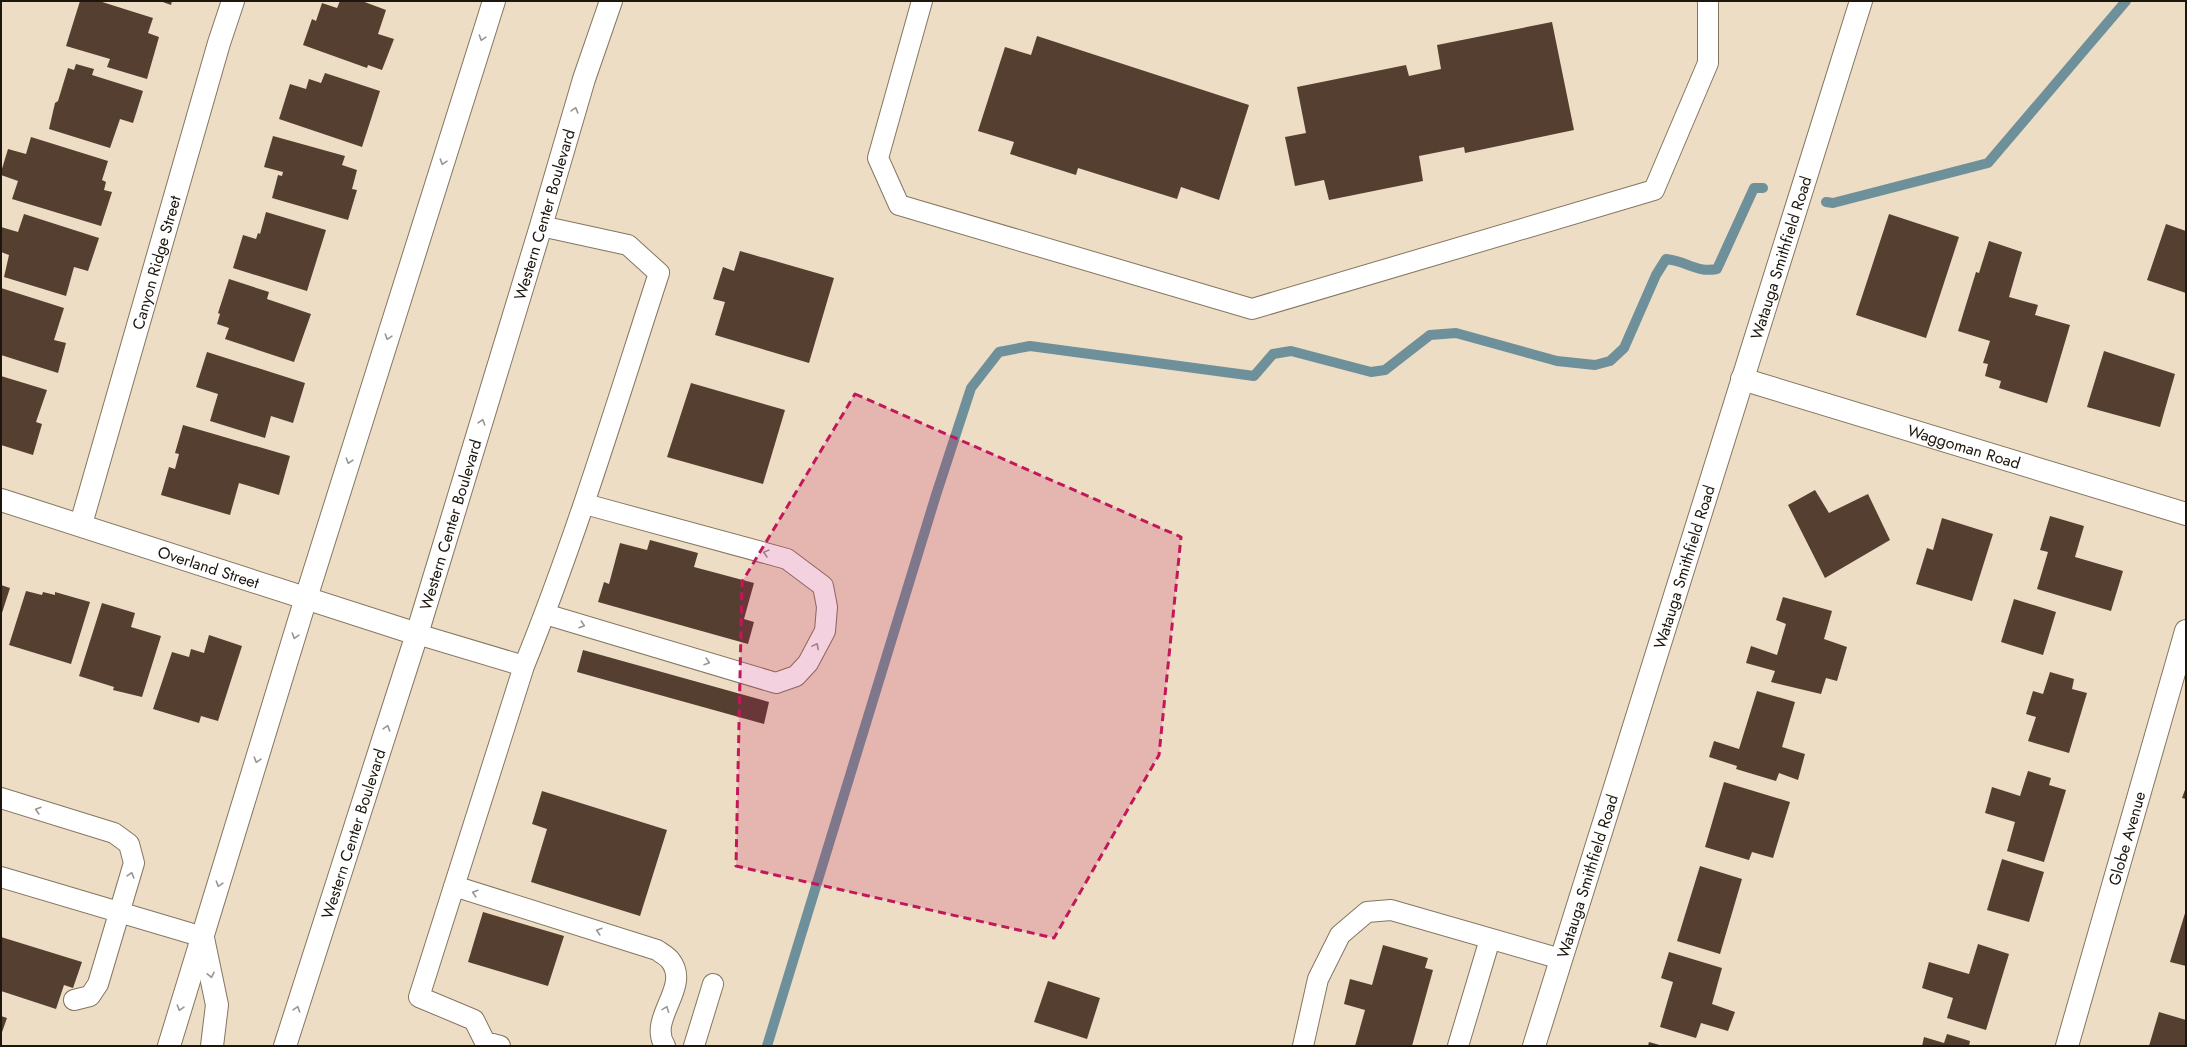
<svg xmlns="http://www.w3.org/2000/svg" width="2187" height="1047" font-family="Jost,sans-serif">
	<rect width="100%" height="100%" fill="#eeddc5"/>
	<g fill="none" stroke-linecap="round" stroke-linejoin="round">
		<path stroke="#6e909a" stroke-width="10" d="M 1826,202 L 1833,203 L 1988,163 L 2126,1
			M 767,1046 L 936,495 L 971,388 L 999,352 L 1030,346 L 1254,376 L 1273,354 L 1291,351 L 1371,372 L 1385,370 L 1430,335 L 1456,333 L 1557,361 L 1595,365 L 1610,361 L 1624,348 L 1656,275 L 1666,259 C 1687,261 1696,273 1717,269 L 1754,188 L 1763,188"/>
	</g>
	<path fill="#543f31" d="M 80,1 L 99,1 L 153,18 L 148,33 L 159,37 L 147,79 L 107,67 L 110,59 L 66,46 Z
		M 160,1 L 172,1 L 171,5 Z
		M 340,1 L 362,1 L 386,10 L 378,34 L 394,39 L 382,70 L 368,65 L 367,68 L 303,45 L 312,19 L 316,21 L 322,3 L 337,8 Z
		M 1552,22 L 1574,130 L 1465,153 L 1464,147 L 1419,156 L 1423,181 L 1329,200 L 1324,180 L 1295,186 L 1285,137 L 1306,133 L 1297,87 L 1406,65 L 1409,76 L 1441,69 L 1437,45 Z
		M 1037,36 L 1249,105 L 1219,200 L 1181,187 L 1177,199 L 1078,168 L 1076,175 L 1010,154 L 1014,142 L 978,131 L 1005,47 L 1031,55 Z
		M 76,64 L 94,69 L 92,75 L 143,91 L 133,123 L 120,119 L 110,148 L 49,129 L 55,103 L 58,101 L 68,68 L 74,70 Z
		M 325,73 L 380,91 L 362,147 L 279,119 L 290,84 L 306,89 L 309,79 L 321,83 Z
		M 273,136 L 345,156 L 342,165 L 357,170 L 352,189 L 357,190 L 348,220 L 272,198 L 278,175 L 282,176 L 283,172 L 264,167 Z
		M 31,137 L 108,161 L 102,180 L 106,182 L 104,190 L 112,192 L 101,226 L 12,199 L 18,181 L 1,175 L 1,172 L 8,149 L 26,154 Z
		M 266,212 L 326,230 L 307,291 L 233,268 L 243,235 L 256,239 L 258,233 L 260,234 Z
		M 24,214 L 99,238 L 88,271 L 74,267 L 66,296 L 4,277 L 9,255 L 1,252 L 1,227 L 18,232 Z
		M 1889,214 L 1959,237 L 1926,338 L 1856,315 Z
		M 2166,224 L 2186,231 L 2186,293 L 2147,280 Z
		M 1989,241 L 2022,252 L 2009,297 L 2038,305 L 2035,315 L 2070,325 L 2047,403 L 1999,388 L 2001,381 L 1985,376 L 1988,364 L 1983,363 L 1990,341 L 1958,331 L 1976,272 L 1979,273 Z
		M 740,251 L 834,278 L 809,363 L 715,335 L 725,302 L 713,299 L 723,267 L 734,271 Z
		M 229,279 L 269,292 L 267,299 L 311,314 L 294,362 L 225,339 L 229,328 L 217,324 L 220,314 L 218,313 Z
		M 1,288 L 64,308 L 54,340 L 66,343 L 58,373 L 1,355 Z
		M 2104,351 L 2175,374 L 2160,427 L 2087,407 Z
		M 207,352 L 305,383 L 293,423 L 271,416 L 265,438 L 210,421 L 218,394 L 196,387 Z
		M 1,376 L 47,390 L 36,422 L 42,424 L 33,455 L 1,445 Z
		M 691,383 L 785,410 L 763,484 L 667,457 Z
		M 183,425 L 290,456 L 279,495 L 239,483 L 230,515 L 161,495 L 169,467 L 175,469 L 179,454 L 175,453 Z
		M 1815,490 L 1829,513 L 1868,494 L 1890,540 L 1825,578 L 1788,505 Z
		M 2050,516 L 2084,526 L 2075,557 L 2123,571 L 2111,611 L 2037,589 L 2048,552 L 2040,550 Z
		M 1942,518 L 1993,534 L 1972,601 L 1916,584 L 1927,548 L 1933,550 Z
		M 650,540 L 698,553 L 694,567 L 754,583 L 744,619 L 754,622 L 748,644 L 598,602 L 604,582 L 609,584 L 620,543 L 647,550 Z
		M 1,585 L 10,588 L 1,616 Z
		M 26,591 L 42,595 L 43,592 L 55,595 L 55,592 L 90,602 L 71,664 L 9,645 Z
		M 1783,597 L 1832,611 L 1824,639 L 1847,647 L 1837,681 L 1826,678 L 1821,694 L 1771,682 L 1775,671 L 1746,663 L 1751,646 L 1777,655 L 1786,624 L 1776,620 Z
		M 2014,599 L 2056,612 L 2043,655 L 2001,642 Z
		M 102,603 L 135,613 L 131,627 L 161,636 L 142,697 L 113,690 L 114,687 L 79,676 Z
		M 209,635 L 242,646 L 218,721 L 201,716 L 199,723 L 153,709 L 172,652 L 189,657 L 191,649 L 204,653 Z
		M 583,650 L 769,702 L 764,724 L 577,672 Z
		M 2050,672 L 2074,679 L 2072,689 L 2087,693 L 2069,753 L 2028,741 L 2036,717 L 2026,714 L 2033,691 L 2043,694 Z
		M 1757,691 L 1795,702 L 1782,747 L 1805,754 L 1798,780 L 1779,773 L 1776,781 L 1736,769 L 1737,766 L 1709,757 L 1714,741 L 1739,749 Z
		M 2028,771 L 2051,778 L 2049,785 L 2066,790 L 2044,862 L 2007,851 L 2015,822 L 1985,813 L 1992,787 L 2020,796 Z
		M 1724,782 L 1790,802 L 1773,858 L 1752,852 L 1749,860 L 1705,847 Z
		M 2186,787 L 2186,799 L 2182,798 Z
		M 542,791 L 667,830 L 640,916 L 531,882 L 547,829 L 532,824 Z
		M 2002,859 L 2044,872 L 2029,922 L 1987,910 Z
		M 1700,866 L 1742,879 L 1720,954 L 1677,941 Z
		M 2186,910 L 2186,966 L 2170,962 Z
		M 483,912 L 564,936 L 548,986 L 468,962 Z
		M 1,937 L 82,962 L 73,988 L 64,985 L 56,1009 L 1,991 Z
		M 1978,944 L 2009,954 L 1986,1030 L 1947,1018 L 1953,998 L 1922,988 L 1929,962 L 1969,974 Z
		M 1383,945 L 1428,958 L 1425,968 L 1433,970 L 1412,1046 L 1355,1046 L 1365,1010 L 1344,1004 L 1350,979 L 1372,985 Z
		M 1669,952 L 1722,968 L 1712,1004 L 1735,1012 L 1728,1031 L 1701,1023 L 1696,1038 L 1660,1027 L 1673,982 L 1661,978 Z
		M 1048,981 L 1100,998 L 1087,1039 L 1034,1022 Z
		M 2159,1012 L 2186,1020 L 2186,1046 L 2149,1046 Z
		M 1,1016 L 7,1018 L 1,1035 Z
		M 1947,1034 L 1970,1041 L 1969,1046 L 1922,1046 L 1924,1037 L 1944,1043 Z
		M 1649,1042 L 1663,1046 L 1648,1046 Z"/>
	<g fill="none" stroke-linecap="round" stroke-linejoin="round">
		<g stroke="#857660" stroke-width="22">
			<path id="service" d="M 922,1 L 878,158 L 899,205 L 1252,309 L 1654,190 L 1708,63 L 1708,1
				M 545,614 L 776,683 L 796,676 L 808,663 L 825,631 L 827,607 L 823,586 L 787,559 L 585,504
				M 417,634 L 524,666 C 576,538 616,405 659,273 L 628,245 L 541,226
				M 1,798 L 114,833 L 129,844 L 134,863 L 98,984 L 90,996 L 74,1000
				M 1,877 L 203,937
				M 454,886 L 657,950 C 661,953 667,956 670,960 C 692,987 647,1018 665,1046
				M 500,1046 L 485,1042 L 474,1020 L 419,997 L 524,666
				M 694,1046 L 713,984
				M 1303,1046 L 1318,979 L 1340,935 L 1367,912 L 1391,910 L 1561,959
				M 1458,1046 L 1490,939"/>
		</g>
		<g stroke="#857660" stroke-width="24">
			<g id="minor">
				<path id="s1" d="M 1742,379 L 2186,514"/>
				<path id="s2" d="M 1,500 L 417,634"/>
				<path id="s3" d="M 81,524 L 219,43 L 233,1"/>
				<path id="s4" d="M 1534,1046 L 1861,1"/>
				<path id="s5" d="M 2067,1046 L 2186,631"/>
			</g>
		</g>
		<g stroke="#857660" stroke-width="24">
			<g id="secondary">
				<path d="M 203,938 L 217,1005 L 212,1046"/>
				<path d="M 169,1046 L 306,598 L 494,1"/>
				<path id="s6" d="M 285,1046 L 417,634 L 541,226 L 584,79 L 611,1"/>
			</g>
		</g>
		<use href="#service" stroke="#fff" stroke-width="20"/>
		<use href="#minor" stroke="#fff" stroke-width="22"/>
		<use href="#secondary" stroke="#fff" stroke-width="22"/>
	</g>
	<defs><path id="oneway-chevron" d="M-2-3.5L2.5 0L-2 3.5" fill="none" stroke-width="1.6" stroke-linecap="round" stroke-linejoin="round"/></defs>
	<g stroke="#999692">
		<use href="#oneway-chevron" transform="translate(482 38) rotate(108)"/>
		<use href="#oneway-chevron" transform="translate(575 110) rotate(-74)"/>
		<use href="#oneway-chevron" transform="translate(443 162) rotate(108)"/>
		<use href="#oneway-chevron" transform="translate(388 337) rotate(107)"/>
		<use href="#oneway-chevron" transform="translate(482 422) rotate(-73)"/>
		<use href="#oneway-chevron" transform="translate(349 461) rotate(107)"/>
		<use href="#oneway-chevron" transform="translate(766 553) rotate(-165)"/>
		<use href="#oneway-chevron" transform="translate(582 625) rotate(17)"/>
		<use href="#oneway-chevron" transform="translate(295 636) rotate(107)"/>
		<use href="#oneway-chevron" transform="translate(816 646) rotate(-62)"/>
		<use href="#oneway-chevron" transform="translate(707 662) rotate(17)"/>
		<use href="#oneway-chevron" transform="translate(387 728) rotate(-72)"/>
		<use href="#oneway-chevron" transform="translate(257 760) rotate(107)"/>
		<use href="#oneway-chevron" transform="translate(38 810) rotate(-163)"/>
		<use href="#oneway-chevron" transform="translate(131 875) rotate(-74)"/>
		<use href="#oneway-chevron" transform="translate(219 884) rotate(107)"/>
		<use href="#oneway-chevron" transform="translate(475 893) rotate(-163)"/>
		<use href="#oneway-chevron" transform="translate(599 931) rotate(-163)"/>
		<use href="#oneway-chevron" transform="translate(211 975) rotate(78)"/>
		<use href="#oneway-chevron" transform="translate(180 1008) rotate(107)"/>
		<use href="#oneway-chevron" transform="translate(297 1009) rotate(-72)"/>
		<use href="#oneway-chevron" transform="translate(666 1009) rotate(-69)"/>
	</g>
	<path fill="#c2185b" fill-opacity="0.2" stroke="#c2185b" stroke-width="3" stroke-dasharray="8 5" stroke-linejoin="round" d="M 855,394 L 1181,537 L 1159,755 L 1054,938 L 736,866 L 742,582 Z"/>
	<g text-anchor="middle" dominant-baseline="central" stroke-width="4" stroke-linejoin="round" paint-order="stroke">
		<g font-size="16" fill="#1c160d" stroke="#fbebd2">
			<text stroke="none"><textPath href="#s6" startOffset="871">Western Center Boulevard</textPath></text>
			<text stroke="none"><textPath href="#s4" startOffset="826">Watauga Smithfield Road</textPath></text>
			<text stroke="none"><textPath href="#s3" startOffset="272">Canyon Ridge Street</textPath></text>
			<text stroke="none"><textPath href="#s1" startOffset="232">Waggoman Road</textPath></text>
			<text stroke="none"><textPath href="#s6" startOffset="547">Western Center Boulevard</textPath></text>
			<text stroke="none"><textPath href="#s2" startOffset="218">Overland Street</textPath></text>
			<text stroke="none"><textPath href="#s4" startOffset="502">Watauga Smithfield Road</textPath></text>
			<text stroke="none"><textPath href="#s6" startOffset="223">Western Center Boulevard</textPath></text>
			<text stroke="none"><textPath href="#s5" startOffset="216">Globe Avenue</textPath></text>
			<text stroke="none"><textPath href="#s4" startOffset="178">Watauga Smithfield Road</textPath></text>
		</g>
	</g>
	<rect width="2187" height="1047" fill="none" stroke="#1c160d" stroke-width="4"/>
</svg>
